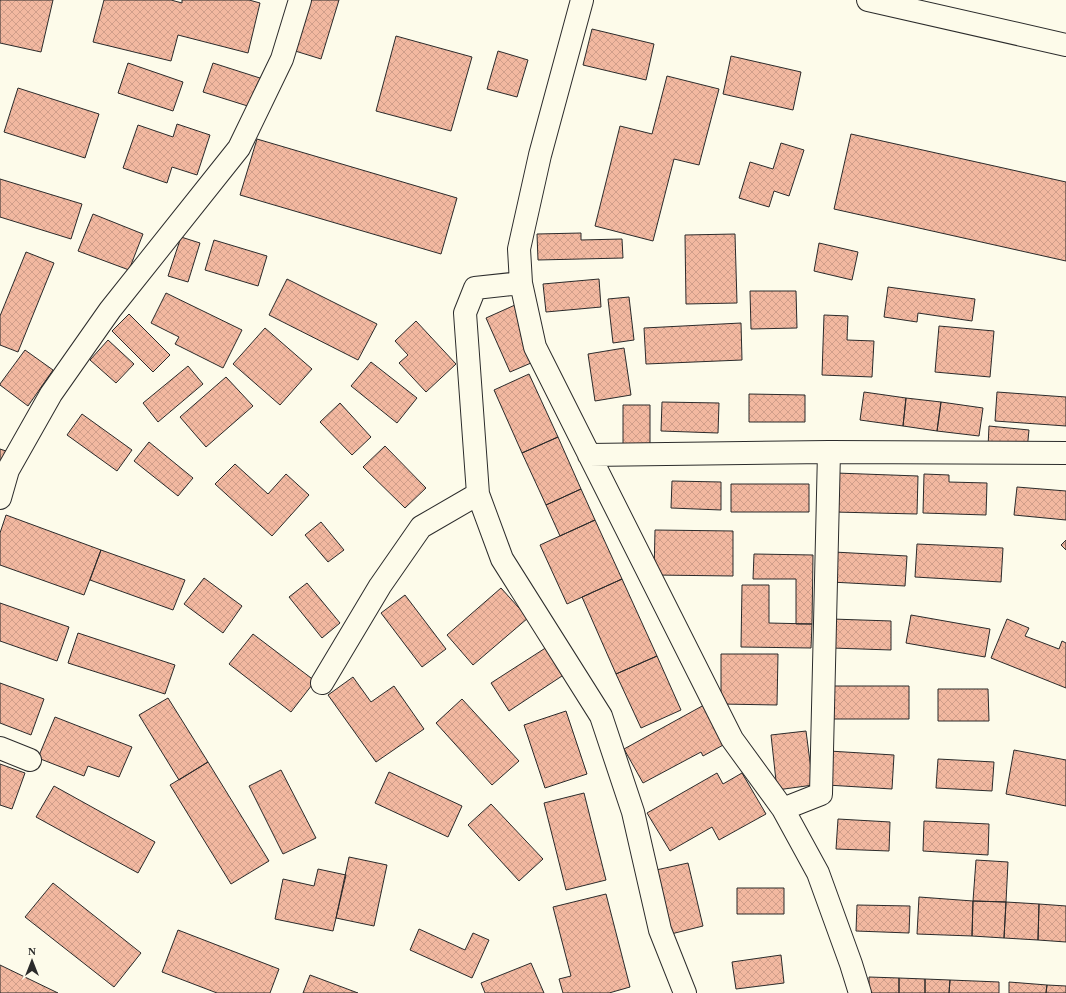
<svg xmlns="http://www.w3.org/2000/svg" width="1066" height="993" font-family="'Times New Roman',serif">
	<defs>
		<pattern id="building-cross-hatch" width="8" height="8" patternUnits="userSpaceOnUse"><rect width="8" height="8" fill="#f2b8a0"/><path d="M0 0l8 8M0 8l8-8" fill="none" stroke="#d09e8a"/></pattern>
	</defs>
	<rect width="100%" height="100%" fill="#fdfbea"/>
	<path fill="url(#building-cross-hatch)" stroke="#2b2b2b" d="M 0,0 L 53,0 L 41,52 L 0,43 Z
		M 104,0 L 171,0 L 182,3 L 182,0 L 249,0 L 260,3 L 248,53 L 178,35 L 171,61 L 93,42 Z
		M 308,0 L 339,0 L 321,59 L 292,50 Z
		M 592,29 L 654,44 L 646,80 L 583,65 Z
		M 396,36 L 472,57 L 451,131 L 376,111 Z
		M 498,51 L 528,60 L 517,97 L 487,89 Z
		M 731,56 L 801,72 L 793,110 L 723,94 Z
		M 128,63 L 183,82 L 173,111 L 118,93 Z
		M 213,63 L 263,79 L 254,108 L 203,92 Z
		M 667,76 L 719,89 L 699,165 L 674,159 L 653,241 L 595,226 L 620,126 L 652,134 Z
		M 18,88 L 99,114 L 85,158 L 4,132 Z
		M 177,124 L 210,135 L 197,175 L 172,167 L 167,183 L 123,168 L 138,125 L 173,137 Z
		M 851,134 L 1066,182 L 1066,261 L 834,209 Z
		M 257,139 L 457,198 L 441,254 L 240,195 Z
		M 781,143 L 804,150 L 789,196 L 774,191 L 769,207 L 739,198 L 750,162 L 773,169 Z
		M 0,179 L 82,204 L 71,239 L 0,217 Z
		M 93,214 L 143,234 L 129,270 L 78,251 Z
		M 581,233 L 581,240 L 622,239 L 623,258 L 538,260 L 537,234 Z
		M 735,234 L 737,303 L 686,304 L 685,235 Z
		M 181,237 L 200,243 L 188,282 L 168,276 Z
		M 214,240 L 267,256 L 258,286 L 205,270 Z
		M 819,243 L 858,252 L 852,280 L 814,271 Z
		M 26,252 L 54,263 L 18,352 L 0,345 L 0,316 Z
		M 287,279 L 377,324 L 358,360 L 269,315 Z
		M 599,279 L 601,307 L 546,312 L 543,284 Z
		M 888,287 L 975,299 L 972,321 L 918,313 L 917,322 L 884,317 Z
		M 750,291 L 796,291 L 797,328 L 751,329 Z
		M 166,293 L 242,330 L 223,368 L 175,344 L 179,337 L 151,323 Z
		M 629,297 L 634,340 L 613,343 L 608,299 Z
		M 515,305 L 538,360 L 510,372 L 486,318 Z
		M 129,314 L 170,355 L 153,372 L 112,331 Z
		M 824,315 L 848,316 L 847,340 L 874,341 L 872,377 L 822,375 Z
		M 416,321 L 456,364 L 426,392 L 399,363 L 408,355 L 395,341 Z
		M 741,323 L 742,360 L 646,364 L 644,328 Z
		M 939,326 L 994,331 L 990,377 L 935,372 Z
		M 265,328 L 312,369 L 280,405 L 233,364 Z
		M 108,340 L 134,364 L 116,383 L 90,360 Z
		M 624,348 L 631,395 L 595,401 L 588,354 Z
		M 25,350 L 53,370 L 28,406 L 0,385 L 0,384 Z
		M 371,362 L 417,398 L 397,423 L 351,386 Z
		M 188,366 L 203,384 L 158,422 L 143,403 Z
		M 529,374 L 558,437 L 522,453 L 494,390 Z
		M 226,377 L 253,406 L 206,447 L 180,417 Z
		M 864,392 L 906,398 L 903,426 L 860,420 Z
		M 997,392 L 1066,397 L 1066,426 L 995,421 Z
		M 749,394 L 805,395 L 805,422 L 749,422 Z
		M 906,398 L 941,402 L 937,431 L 903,426 Z
		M 662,402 L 719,403 L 718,433 L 661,431 Z
		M 941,402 L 983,408 L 979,436 L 937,431 Z
		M 340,403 L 371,437 L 352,455 L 320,422 Z
		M 623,405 L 650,405 L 650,450 L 623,450 Z
		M 82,414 L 132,450 L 117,471 L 67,435 Z
		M 989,426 L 1029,430 L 1027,450 L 988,447 Z
		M 558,437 L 581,489 L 546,505 L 522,453 Z
		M 149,442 L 193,478 L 178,496 L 134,461 Z
		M 385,446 L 426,488 L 405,508 L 363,467 Z
		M 0,449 L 6,451 L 0,471 Z
		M 235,464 L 268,494 L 286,474 L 309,495 L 272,536 L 215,484 Z
		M 836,473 L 918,476 L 917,514 L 834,512 Z
		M 924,474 L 949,475 L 949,482 L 987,483 L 986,515 L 923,513 Z
		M 672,481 L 721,482 L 721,510 L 671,508 Z
		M 731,484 L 809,484 L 809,512 L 731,512 Z
		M 1017,487 L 1066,491 L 1066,520 L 1014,515 Z
		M 581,489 L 595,520 L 560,536 L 546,505 Z
		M 6,515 L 101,550 L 84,595 L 0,565 L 0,533 Z
		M 595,520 L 622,579 L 567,604 L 540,545 Z
		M 321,522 L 344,550 L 328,562 L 305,535 Z
		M 655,530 L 733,531 L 733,576 L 654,575 Z
		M 1066,540 L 1066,550 L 1061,545 Z
		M 917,544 L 1003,548 L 1001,582 L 915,577 Z
		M 101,550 L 185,580 L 173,610 L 90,580 Z
		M 834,552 L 907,556 L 905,586 L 831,582 Z
		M 754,554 L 813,555 L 812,624 L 796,624 L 796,579 L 753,579 Z
		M 204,578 L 242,606 L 223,633 L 184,604 Z
		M 622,579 L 657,656 L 616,674 L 582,597 Z
		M 307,583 L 340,623 L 322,638 L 289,597 Z
		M 742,585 L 769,585 L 769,623 L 812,624 L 811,648 L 741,647 Z
		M 501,588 L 528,618 L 473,665 L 447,635 Z
		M 405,595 L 446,649 L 422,667 L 381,613 Z
		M 0,603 L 69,627 L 57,661 L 0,641 Z
		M 911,615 L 990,629 L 985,657 L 906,643 Z
		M 832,619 L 891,621 L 891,650 L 832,648 Z
		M 1007,619 L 1029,628 L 1025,636 L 1059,649 L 1062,641 L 1066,643 L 1066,688 L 991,658 Z
		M 78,633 L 175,665 L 165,694 L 68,663 Z
		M 253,634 L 315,681 L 291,712 L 229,664 Z
		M 547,647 L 565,674 L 509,711 L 491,683 Z
		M 721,654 L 778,654 L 777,705 L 721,704 Z
		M 657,656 L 681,710 L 641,728 L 616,674 Z
		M 353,677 L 371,702 L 394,686 L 424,729 L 376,762 L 328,695 Z
		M 0,683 L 44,699 L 31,735 L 0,723 Z
		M 832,686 L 909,686 L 909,719 L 832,719 Z
		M 938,689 L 988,689 L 989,721 L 938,721 Z
		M 168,698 L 208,762 L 179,780 L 139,715 Z
		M 462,699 L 519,761 L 492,785 L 436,723 Z
		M 704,705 L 725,744 L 703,756 L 701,752 L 643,783 L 624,749 Z
		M 566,711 L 587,774 L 545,788 L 524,725 Z
		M 55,717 L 132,747 L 119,777 L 88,766 L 84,776 L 38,758 Z
		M 806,731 L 813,785 L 777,790 L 771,735 Z
		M 1014,750 L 1066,760 L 1066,806 L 1006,794 Z
		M 829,751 L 894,755 L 892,789 L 827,785 Z
		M 938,759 L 994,762 L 992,791 L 936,788 Z
		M 208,762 L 269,861 L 231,884 L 170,785 Z
		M 0,764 L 25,773 L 12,809 L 0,805 Z
		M 281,770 L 316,838 L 283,854 L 249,786 Z
		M 389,772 L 462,806 L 448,837 L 375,803 Z
		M 717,773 L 723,784 L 742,773 L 766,814 L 719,840 L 712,827 L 670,851 L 647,813 Z
		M 54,786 L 155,842 L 138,873 L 36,817 Z
		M 584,793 L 606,880 L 566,890 L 544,803 Z
		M 491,804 L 543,859 L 519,881 L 468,825 Z
		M 838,819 L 890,822 L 889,851 L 836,849 Z
		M 924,821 L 989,824 L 988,855 L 923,851 Z
		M 349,857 L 387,865 L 374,926 L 336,918 Z
		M 976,860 L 1008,862 L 1006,902 L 973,901 Z
		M 688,863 L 703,926 L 671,934 L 656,870 Z
		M 318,869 L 346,875 L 333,931 L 275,919 L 283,879 L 314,886 Z
		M 53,883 L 141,953 L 114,987 L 25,917 Z
		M 737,888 L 784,888 L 784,914 L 737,914 Z
		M 606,894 L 630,987 L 609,993 L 563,993 L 559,979 L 571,976 L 553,907 Z
		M 919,897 L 973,901 L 972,936 L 917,934 Z
		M 973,901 L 1006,902 L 1004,938 L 972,936 Z
		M 1006,902 L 1039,904 L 1038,940 L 1004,938 Z
		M 1039,904 L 1066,906 L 1066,942 L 1038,940 Z
		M 857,905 L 910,906 L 909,933 L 856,931 Z
		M 419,929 L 465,950 L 473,933 L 489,940 L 472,978 L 410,950 Z
		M 178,930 L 279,969 L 270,993 L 217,993 L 162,972 Z
		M 781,955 L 784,983 L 736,989 L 732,962 Z
		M 531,963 L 544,993 L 485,993 L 481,983 Z
		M 0,965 L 58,993 L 0,993 Z
		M 310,975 L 358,993 L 303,993 Z
		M 869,977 L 899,978 L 899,993 L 869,993 Z
		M 899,978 L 925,979 L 925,993 L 899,993 Z
		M 925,979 L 950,980 L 949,993 L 925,993 Z
		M 950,980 L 999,982 L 999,993 L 949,993 Z
		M 1009,982 L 1047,985 L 1046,993 L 1009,993 Z
		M 1047,985 L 1066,986 L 1066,993 L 1046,993 Z"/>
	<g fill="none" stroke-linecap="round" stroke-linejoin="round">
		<g stroke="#2b2b2b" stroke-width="24">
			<path id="minor" d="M 582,0 L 540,155 L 519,249 L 521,283 L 535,347 L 732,739 L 783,809 L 818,873 L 851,964 L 860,993
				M 521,283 L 475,288 L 465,313 L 478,494 L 502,559 L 601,716 L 633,812 L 660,930 L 685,993
				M 589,455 L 829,452 L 1066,453
				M 0,498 L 8,470 L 51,394 L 110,310 L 239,148 L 282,59 L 300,0
				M 322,683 L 380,586 L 421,527 L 478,494
				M 0,748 L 30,760
				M 783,809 L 821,794 L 829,452"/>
		</g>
		<g stroke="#2b2b2b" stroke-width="24">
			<path id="secondary" d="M 868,0 L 1066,45"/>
		</g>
		<use href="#minor" stroke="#fdfbea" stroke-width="22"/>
		<use href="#secondary" stroke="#fdfbea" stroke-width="22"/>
	</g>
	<g transform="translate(32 961)" stroke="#fdfbea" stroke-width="3" paint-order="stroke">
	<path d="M0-3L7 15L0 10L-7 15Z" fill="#2b2b2b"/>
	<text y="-6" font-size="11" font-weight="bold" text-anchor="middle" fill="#2b2b2b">N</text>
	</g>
</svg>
